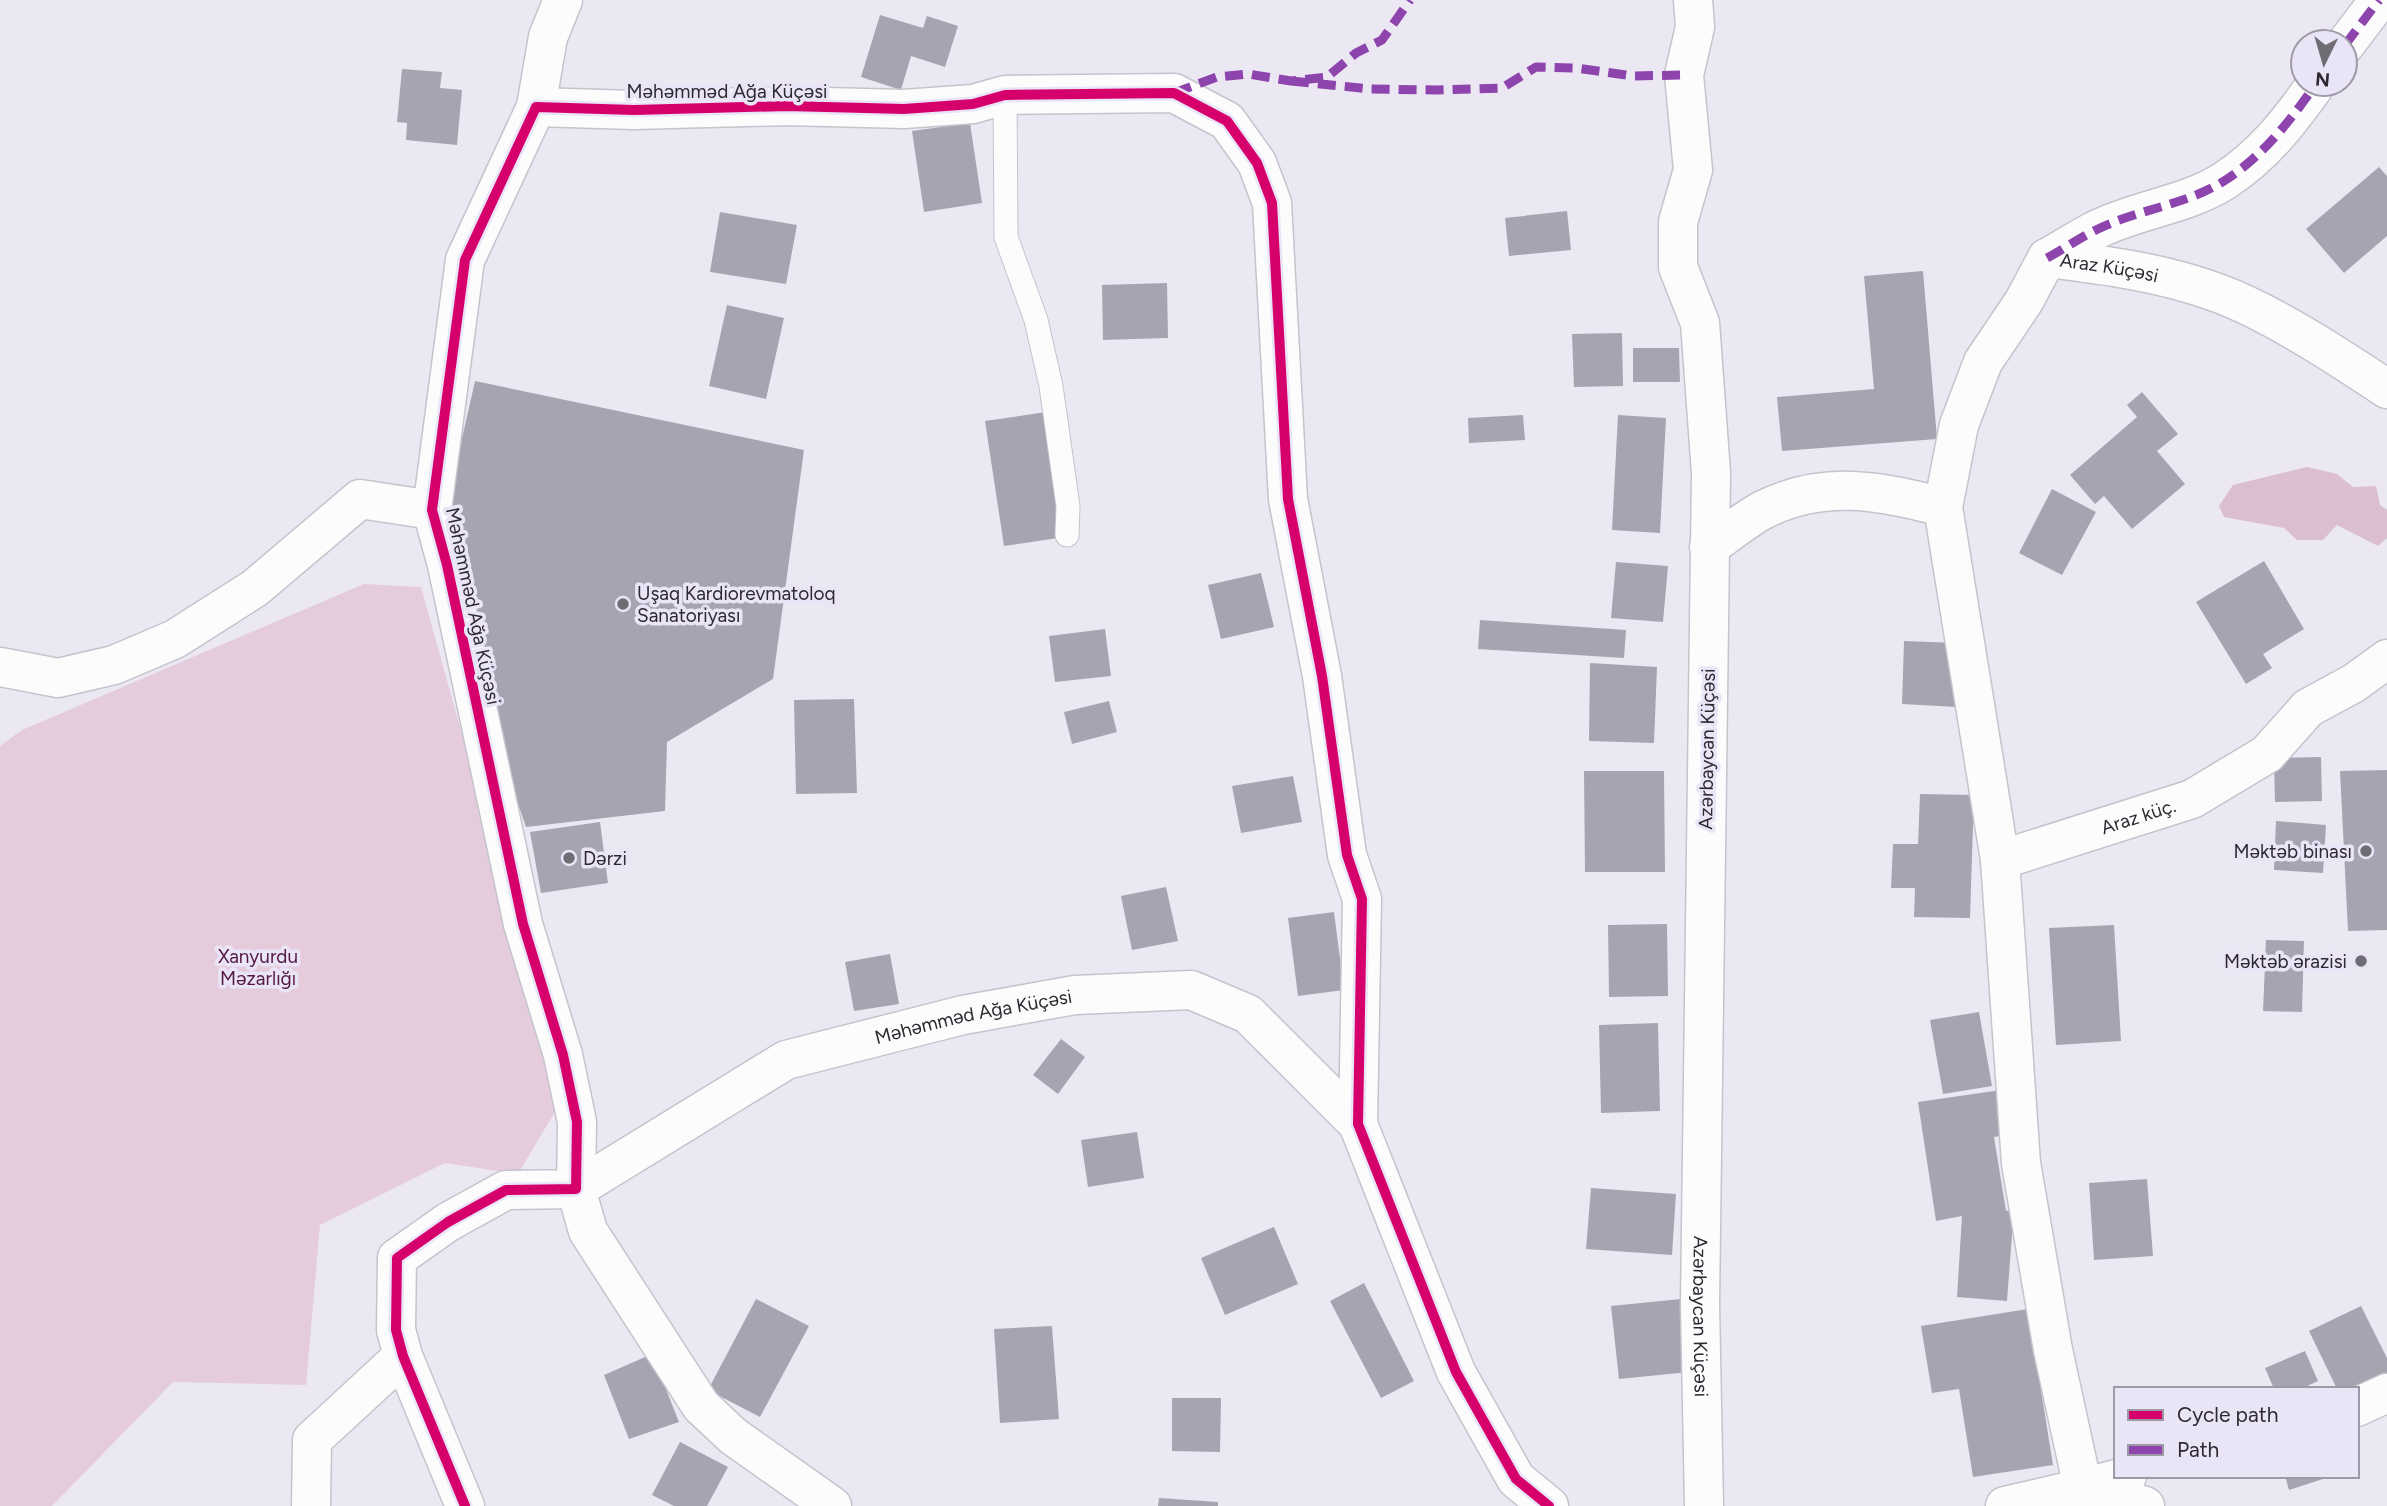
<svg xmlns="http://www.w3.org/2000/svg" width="2387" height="1506" font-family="Figtree,sans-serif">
	<rect width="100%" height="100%" fill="#ebe8f3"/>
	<path fill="#e4ccdd" d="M 364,584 L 421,587 L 563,1098 L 518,1174 L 445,1163 L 320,1225 L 306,1385 L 173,1382 L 52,1506 L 0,1506 L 0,746 L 22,730 Z"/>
	<path fill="#dbbed2" d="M 2307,467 L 2337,474 L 2353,487 L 2376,486 L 2380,505 L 2387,510 L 2387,538 L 2378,546 L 2337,525 L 2323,540 L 2297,540 L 2284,528 L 2224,517 L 2219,506 L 2233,485 Z"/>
	<path fill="#a5a5b2" d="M 880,15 L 923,28 L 927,16 L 958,26 L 945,67 L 911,56 L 901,90 L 861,77 Z
		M 402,69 L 442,72 L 440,88 L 462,90 L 457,145 L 406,140 L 407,123 L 397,122 Z
		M 970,123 L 982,203 L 924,212 L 912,131 Z
		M 2379,167 L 2387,176 L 2387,236 L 2344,273 L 2306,229 Z
		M 1567,211 L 1571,250 L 1509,256 L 1505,218 Z
		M 720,212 L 797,225 L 786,284 L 710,272 Z
		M 1923,271 L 1937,439 L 1782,451 L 1777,397 L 1874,389 L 1864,276 Z
		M 1167,283 L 1168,338 L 1103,340 L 1102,285 Z
		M 727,305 L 784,318 L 766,399 L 709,386 Z
		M 1622,333 L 1623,386 L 1574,387 L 1572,334 Z
		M 1633,348 L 1679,348 L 1680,382 L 1633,382 Z
		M 475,381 L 804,450 L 773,679 L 667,742 L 665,811 L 526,827 L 491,726 L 448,500 Z
		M 2142,392 L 2178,434 L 2157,451 L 2185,484 L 2132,529 L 2104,496 L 2095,504 L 2070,475 L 2137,417 L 2127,405 Z
		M 1046,412 L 1065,537 L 1004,546 L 985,421 Z
		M 1523,415 L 1525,440 L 1469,443 L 1468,418 Z
		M 1618,415 L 1666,418 L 1660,533 L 1612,530 Z
		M 2052,489 L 2096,512 L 2062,575 L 2019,553 Z
		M 2264,561 L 2304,629 L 2263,654 L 2272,668 L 2246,684 L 2196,602 Z
		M 1616,562 L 1668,566 L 1663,622 L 1611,618 Z
		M 1261,573 L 1274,627 L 1221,639 L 1208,585 Z
		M 1480,620 L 1626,630 L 1624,658 L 1478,649 Z
		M 1105,629 L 1111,676 L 1055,682 L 1049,636 Z
		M 1904,641 L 1959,643 L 1957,707 L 1902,704 Z
		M 1590,663 L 1657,667 L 1654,743 L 1589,741 Z
		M 854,699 L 857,793 L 796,794 L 794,700 Z
		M 1109,701 L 1117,732 L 1072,744 L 1064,712 Z
		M 2321,757 L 2322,801 L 2275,802 L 2274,758 Z
		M 2387,770 L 2387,930 L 2348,931 L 2340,771 Z
		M 1584,771 L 1664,771 L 1665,872 L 1585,872 Z
		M 1293,776 L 1302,822 L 1241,833 L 1232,786 Z
		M 1920,794 L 1974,795 L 1970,918 L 1914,917 L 1915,888 L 1891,888 L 1893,844 L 1918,844 Z
		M 2276,821 L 2326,825 L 2323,873 L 2274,870 Z
		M 600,822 L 608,883 L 541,893 L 530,832 Z
		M 1166,887 L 1178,941 L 1132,950 L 1121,896 Z
		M 1334,912 L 1344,990 L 1298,996 L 1288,918 Z
		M 1667,924 L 1668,996 L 1609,997 L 1608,925 Z
		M 2114,925 L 2121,1041 L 2056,1045 L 2049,928 Z
		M 2266,940 L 2304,941 L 2302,1012 L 2263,1011 Z
		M 890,954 L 899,1004 L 854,1011 L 845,962 Z
		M 1979,1012 L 1992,1086 L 1943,1094 L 1930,1020 Z
		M 1658,1023 L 1660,1111 L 1601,1113 L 1599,1025 Z
		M 1061,1039 L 1085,1057 L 1058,1094 L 1033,1075 Z
		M 2001,1090 L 2007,1135 L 1994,1137 L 2006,1211 L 2014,1209 L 2007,1301 L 1957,1297 L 1962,1216 L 1936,1221 L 1918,1102 Z
		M 1137,1132 L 1144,1178 L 1088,1187 L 1081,1140 Z
		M 2147,1179 L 2153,1256 L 2094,1260 L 2089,1183 Z
		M 1591,1188 L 1676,1194 L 1672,1255 L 1586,1249 Z
		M 1274,1227 L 1298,1284 L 1225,1315 L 1201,1258 Z
		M 1364,1283 L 1414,1381 L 1381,1398 L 1330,1301 Z
		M 756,1299 L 809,1326 L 760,1417 L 708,1390 Z
		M 1681,1299 L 1689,1372 L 1619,1379 L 1611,1306 Z
		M 2361,1306 L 2387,1358 L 2387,1375 L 2357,1389 L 2337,1389 L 2309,1331 Z
		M 2028,1309 L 2053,1465 L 1973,1477 L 1959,1389 L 1932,1393 L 1921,1326 Z
		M 1052,1326 L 1059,1419 L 1000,1423 L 994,1329 Z
		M 2305,1351 L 2318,1381 L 2301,1389 L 2274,1389 L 2265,1368 Z
		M 652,1354 L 679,1422 L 629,1439 L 604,1375 Z
		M 1172,1398 L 1221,1398 L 1220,1452 L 1172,1451 Z
		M 680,1442 L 728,1467 L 707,1506 L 674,1506 L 652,1495 Z
		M 2285,1476 L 2329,1476 L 2329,1477 L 2289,1490 Z
		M 1159,1498 L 1218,1502 L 1218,1506 L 1158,1506 Z"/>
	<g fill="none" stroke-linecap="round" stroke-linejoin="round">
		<g stroke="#c5c3cb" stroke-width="25">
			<path id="service" d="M 1005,95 L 1006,237 L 1036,320 L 1051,386 L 1068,506 L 1067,535"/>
		</g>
		<g stroke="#c5c3cb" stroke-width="41">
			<g id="minor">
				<path id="s1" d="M 1693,0 L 1695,27 L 1684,75 L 1693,170 L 1678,222 L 1678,267 L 1700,323 L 1711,473 L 1700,1304 L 1704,1506"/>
				<path d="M 2345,45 L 2379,0"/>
				<path d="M 536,107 L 548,37 L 563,0"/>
				<path id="s2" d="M 2047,258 C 2104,265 2160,272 2215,292 C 2269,311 2339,357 2387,389"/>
				<path d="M 2047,258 C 2064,249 2081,237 2098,229 C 2139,209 2186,205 2224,181 C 2263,156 2290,121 2316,84"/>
				<path d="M 1709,547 C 1727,535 1744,520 1763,510 C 1824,479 1880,491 1943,507"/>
				<path d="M 0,667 L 58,678 L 114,665 L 175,639 L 255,588 L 360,499 L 432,510"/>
				<path id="s3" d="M 2000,860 L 2192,799 L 2267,754 L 2308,708 L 2354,683 L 2387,659"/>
				<path d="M 2357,1407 L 2387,1393"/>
				<path d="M 2127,1476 L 2083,1488 L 2145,1506"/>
				<path d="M 311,1506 L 312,1440 L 403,1356"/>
				<path d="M 465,1506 L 403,1356 L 396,1330 L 397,1258 L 448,1222 L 506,1190 L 576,1189 L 577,1122 L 563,1055 L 523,924 L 447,565 L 432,510 L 465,260 L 536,107 L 634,110 L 787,106 L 904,109 L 973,104 L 1005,95 L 1174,93 L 1227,121 L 1257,163 L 1272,203 L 1288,499 L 1322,676 L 1347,855 L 1362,899 L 1358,1124 L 1456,1372 L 1516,1479 L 1549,1506"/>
				<path id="s4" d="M 832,1506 L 733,1436 L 701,1406 L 588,1231 L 576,1189 L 786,1060 L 963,1015 L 1075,995 L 1191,990 L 1248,1014 L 1358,1124"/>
				<path d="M 2005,1506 L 2083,1488 L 2053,1350 L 2021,1163 L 2000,860 L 1943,507 L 1959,425 L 1983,362 L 2024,301 L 2047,258"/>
			</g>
		</g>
		<use href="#service" stroke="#fcfcfd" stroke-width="23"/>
		<use href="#minor" stroke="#fcfcfd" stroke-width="38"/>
		<path stroke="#8e44ad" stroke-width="9" stroke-dasharray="18 9" stroke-linecap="butt" d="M 2345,45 L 2379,0
			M 1291,81 L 1371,89 L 1436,90 L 1502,88 L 1536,67 L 1576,68 L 1633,76 L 1684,75
			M 1174,93 L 1217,77 L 1248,74 L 1291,81 L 1327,77 L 1356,53 L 1382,40 L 1410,0
			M 2047,258 C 2064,249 2081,237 2098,229 C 2139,209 2186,205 2224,181 C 2263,156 2290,121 2316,84"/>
		<g stroke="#eae4f7" stroke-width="15">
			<path id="cycleway" d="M 465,1506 L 403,1356 L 396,1330 L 397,1258 L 448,1222 L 506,1190 L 576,1189 L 577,1122 L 563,1055 L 523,924 L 447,565 L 432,510 L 465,260 L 536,107 L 634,110 L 787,106 L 904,109 L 973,104 L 1005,95 L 1174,93 L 1227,121 L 1257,163 L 1272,203 L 1288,499 L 1322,676 L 1347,855 L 1362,899 L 1358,1124 L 1456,1372 L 1516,1479 L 1549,1506"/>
		</g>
		<use href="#cycleway" stroke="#d6006c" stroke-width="10"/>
	</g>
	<g fill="#6f6c74" stroke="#eae4f7" stroke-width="2.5">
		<circle cx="623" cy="604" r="7"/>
		<circle cx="2366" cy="851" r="7"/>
		<circle cx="569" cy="858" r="7"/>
		<circle cx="2361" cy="961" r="7"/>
	</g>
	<g text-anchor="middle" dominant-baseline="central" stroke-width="7" stroke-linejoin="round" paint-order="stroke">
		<g font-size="19" fill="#2c2930" stroke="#eae4f7">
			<text x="727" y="91">Məhəmməd Ağa Küçəsi</text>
			<text stroke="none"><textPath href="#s2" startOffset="63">Araz Küçəsi</textPath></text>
			<text transform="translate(473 606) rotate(78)">Məhəmməd Ağa Küçəsi</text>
			<text transform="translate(1707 749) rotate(-89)">Azərbaycan Küçəsi</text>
			<text stroke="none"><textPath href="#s3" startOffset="145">Araz küç.</textPath></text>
			<text stroke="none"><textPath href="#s4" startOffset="856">Məhəmməd Ağa Küçəsi</textPath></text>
			<text stroke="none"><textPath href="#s1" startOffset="1325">Azərbaycan Küçəsi</textPath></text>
		</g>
		<g font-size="19" fill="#2c2930" stroke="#eae4f7" text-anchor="start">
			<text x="637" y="593">Uşaq Kardiorevmatoloq<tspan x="637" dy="22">Sanatoriyası</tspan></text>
			<text x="2352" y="851" text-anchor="end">Məktəb binası</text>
			<text x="583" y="858">Dərzi</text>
			<text x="2347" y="961" text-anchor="end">Məktəb ərazisi</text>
		</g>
		<g font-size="19" fill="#54183f" stroke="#eae4f7">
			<text x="258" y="956">Xanyurdu<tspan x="258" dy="22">Məzarlığı</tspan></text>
		</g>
	</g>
	<rect x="2114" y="1387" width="245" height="91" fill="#eae4f7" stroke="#9e99a7" stroke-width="2"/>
	<rect x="2128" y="1410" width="35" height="10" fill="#d6006c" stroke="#9e99a7" stroke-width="2"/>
	<text x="2177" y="1422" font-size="21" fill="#2c2930">Cycle path</text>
	<rect x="2128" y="1445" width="35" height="10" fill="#8e44ad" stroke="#9e99a7" stroke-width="2"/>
	<text x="2177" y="1457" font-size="21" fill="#2c2930">Path</text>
	<g transform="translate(2324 63) rotate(185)"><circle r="33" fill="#eae4f7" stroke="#9e99a7" stroke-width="2"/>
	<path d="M0-5L12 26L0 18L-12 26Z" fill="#6f6c74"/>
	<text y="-10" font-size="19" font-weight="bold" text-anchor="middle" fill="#2c2930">N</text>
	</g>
</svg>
